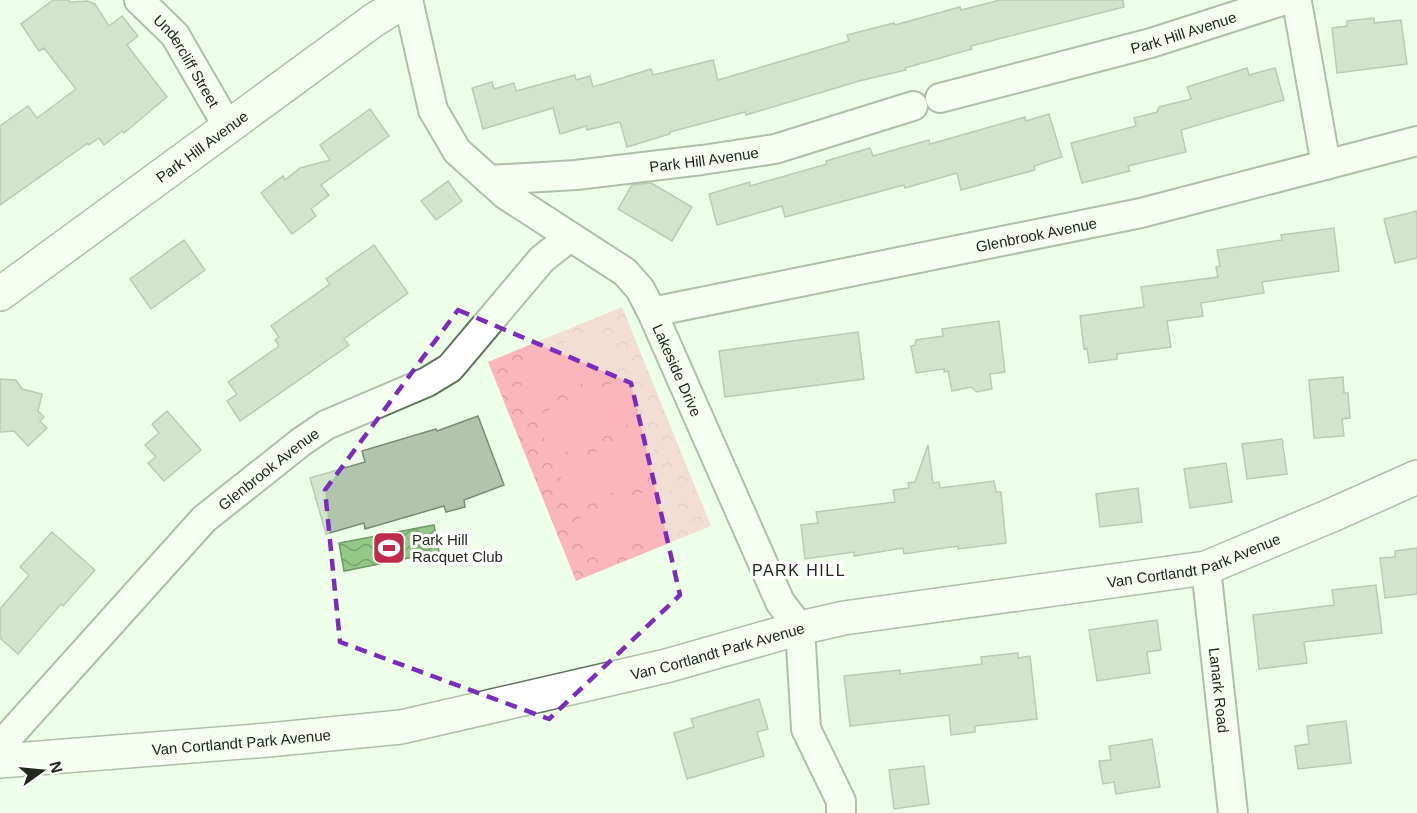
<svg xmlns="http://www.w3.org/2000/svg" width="1417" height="813" font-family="Arial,sans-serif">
	<defs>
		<pattern id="park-crowns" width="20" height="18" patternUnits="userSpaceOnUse" patternTransform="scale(1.5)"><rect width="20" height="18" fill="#fab6bb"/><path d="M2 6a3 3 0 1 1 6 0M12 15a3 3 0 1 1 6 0" fill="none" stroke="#d69ca0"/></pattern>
		<pattern id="water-waves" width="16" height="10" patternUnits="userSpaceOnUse" patternTransform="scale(1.5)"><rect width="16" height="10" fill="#94c886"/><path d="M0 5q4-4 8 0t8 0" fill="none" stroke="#78a26d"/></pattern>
	</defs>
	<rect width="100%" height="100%" fill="#edffe8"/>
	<path fill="url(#park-crowns)" d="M 622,307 L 711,526 L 576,581 L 488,362 Z"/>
	<path fill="#fab6bb" d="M 601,327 L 618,368 L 530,405 L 513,364 Z
		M 623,379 L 640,420 L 552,457 L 535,416 Z
		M 645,431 L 662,472 L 574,509 L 557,468 Z
		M 666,483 L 683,524 L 596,560 L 578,519 Z"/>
	<path fill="url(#water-waves)" stroke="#719867" stroke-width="1.5" d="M 434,525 L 439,552 L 344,571 L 339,543 Z"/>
	<path fill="#b0c5ab" stroke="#798d74" stroke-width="1.5" d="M 53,0 L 69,0 L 70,2 L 88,1 L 95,4 L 109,26 L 122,16 L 138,36 L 127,45 L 167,97 L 124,133 L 122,131 L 104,145 L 99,138 L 89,145 L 88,143 L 0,205 L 0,126 L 28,106 L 37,118 L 76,89 L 44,48 L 39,51 L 21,24 Z
		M 1000,0 L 1123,0 L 1124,7 L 971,46 L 972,49 L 905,68 L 906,70 L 859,81 L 746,115 L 745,112 L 670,132 L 670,134 L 627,147 L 620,122 L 587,130 L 586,126 L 560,134 L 553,108 L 483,129 L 472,88 L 492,82 L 494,89 L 514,83 L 516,91 L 575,75 L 576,80 L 590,76 L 593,87 L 651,69 L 653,75 L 713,60 L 718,80 L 849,41 L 847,35 L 894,23 L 895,25 L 960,7 L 961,10 Z
		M 1374,18 L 1374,23 L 1401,20 L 1407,64 L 1337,73 L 1332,28 L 1347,26 L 1347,21 Z
		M 1247,68 L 1249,75 L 1275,68 L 1284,100 L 1181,130 L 1186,152 L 1128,166 L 1130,171 L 1082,183 L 1071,143 L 1136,126 L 1134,118 L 1157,112 L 1159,107 L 1191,99 L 1187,87 Z
		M 370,109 L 389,136 L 321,185 L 329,195 L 311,209 L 316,216 L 292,234 L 261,193 L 283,176 L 285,180 L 300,168 L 330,160 L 320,145 Z
		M 1049,114 L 1062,157 L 1034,166 L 1035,170 L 961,190 L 957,173 L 905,188 L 904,185 L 785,217 L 782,206 L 717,225 L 709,194 L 750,182 L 750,186 L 827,164 L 826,161 L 870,148 L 873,156 L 929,140 L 930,144 L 1025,117 L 1026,121 Z
		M 448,181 L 462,201 L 436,220 L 421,201 Z
		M 651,183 L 692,207 L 672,241 L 618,209 L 632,185 Z
		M 1417,211 L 1417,258 L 1395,263 L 1384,219 Z
		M 1334,228 L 1339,271 L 1262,282 L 1264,293 L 1201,303 L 1203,316 L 1167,321 L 1171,347 L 1117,354 L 1117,359 L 1089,363 L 1087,348 L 1084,349 L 1080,316 L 1144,307 L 1141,287 L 1218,277 L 1216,267 L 1220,266 L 1217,250 L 1282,240 L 1281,235 Z
		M 184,240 L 205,270 L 151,309 L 130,279 Z
		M 374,245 L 408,293 L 344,339 L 349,345 L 240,421 L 227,401 L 237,394 L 228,382 L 279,346 L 275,340 L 279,337 L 271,326 L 330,284 L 326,279 Z
		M 999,321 L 1005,372 L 990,374 L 992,389 L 977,392 L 971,387 L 952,391 L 948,371 L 944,372 L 944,369 L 916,373 L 911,346 L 915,345 L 916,340 L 943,336 L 942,329 Z
		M 858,332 L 864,379 L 725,397 L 719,351 Z
		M 1343,377 L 1344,393 L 1348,393 L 1350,418 L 1342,419 L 1344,436 L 1314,438 L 1309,380 Z
		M 0,379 L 16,380 L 22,389 L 42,394 L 38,411 L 44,417 L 40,421 L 47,428 L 28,446 L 14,431 L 0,432 Z
		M 167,411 L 201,450 L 164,481 L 148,463 L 156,457 L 145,445 L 159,433 L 152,424 Z
		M 478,416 L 504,485 L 464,500 L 465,507 L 446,512 L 444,506 L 365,529 L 364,523 L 326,534 L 310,478 L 365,462 L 362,451 L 436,429 L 437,431 Z
		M 1282,439 L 1287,474 L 1247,479 L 1242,444 Z
		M 928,445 L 933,483 L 939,482 L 940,488 L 994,481 L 996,492 L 1001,492 L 1006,543 L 958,549 L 958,546 L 904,554 L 903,548 L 854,556 L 854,552 L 805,559 L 801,525 L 818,523 L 816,512 L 895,502 L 893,490 L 909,488 L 908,483 L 915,482 Z
		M 1226,463 L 1232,502 L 1190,508 L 1184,469 Z
		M 1138,488 L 1142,522 L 1100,527 L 1096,494 Z
		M 52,532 L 95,570 L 63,606 L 61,604 L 18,654 L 0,638 L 0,609 L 29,575 L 20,567 Z
		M 1417,548 L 1417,594 L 1385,598 L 1380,558 L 1395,557 L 1395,551 Z
		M 1376,585 L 1382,633 L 1304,642 L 1307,663 L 1259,669 L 1253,615 L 1334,605 L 1332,590 Z
		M 1157,620 L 1161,650 L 1147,652 L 1150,673 L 1097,681 L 1089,630 Z
		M 1018,653 L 1018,658 L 1030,656 L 1037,719 L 975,726 L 975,732 L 951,735 L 949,715 L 850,726 L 844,676 L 900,670 L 900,674 L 982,664 L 981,657 Z
		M 759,699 L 768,729 L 757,732 L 764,756 L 687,779 L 674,733 L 694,727 L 691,719 Z
		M 1346,721 L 1351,763 L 1298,769 L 1295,746 L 1309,744 L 1307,726 Z
		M 1152,739 L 1160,787 L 1116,794 L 1114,782 L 1103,784 L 1099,761 L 1111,760 L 1109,746 Z
		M 924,766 L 929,804 L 894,809 L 889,770 Z"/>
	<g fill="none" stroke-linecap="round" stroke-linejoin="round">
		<g stroke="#60745c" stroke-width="32">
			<g id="minor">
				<path id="s1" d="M 139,0 L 175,35 L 228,127"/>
				<path id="s2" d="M 408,0 L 433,110 L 457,151 L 506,195 L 625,272 L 640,289 L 652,312 L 780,602 L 800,628 L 806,729 L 841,801 L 841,813"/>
				<path d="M 1291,0 L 1297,2 L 1326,165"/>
				<path id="s3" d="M 940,98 L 1151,43 L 1285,0"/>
				<path id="s4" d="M 489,180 L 576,175 L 702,160 L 775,149 L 913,106"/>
				<path id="s5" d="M 652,312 L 1141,213 L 1417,141"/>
				<path id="s6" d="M 1206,568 L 1233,813"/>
				<path id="s7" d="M 0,746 L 204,519 L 301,442 L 326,425 L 427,382 L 450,368 L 542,259 L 570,237"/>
			</g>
		</g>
		<g stroke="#60745c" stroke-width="36">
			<g id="tertiary">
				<path id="s8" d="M 0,294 L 374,20 L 406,0"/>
				<path id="s9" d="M 0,761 L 268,740 L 401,727 L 666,666 L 800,628 L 844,618 L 1206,568 L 1332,515 L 1417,477"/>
			</g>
		</g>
		<use href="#minor" stroke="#fff" stroke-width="28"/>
		<use href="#tertiary" stroke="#fff" stroke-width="33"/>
	</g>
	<path d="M0 0H1417V813H0ZM 458,310 L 631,383 L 680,595 L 549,719 L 340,642 L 325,490 Z" fill="#edffe8" fill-opacity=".55" fill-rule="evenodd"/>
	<path fill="none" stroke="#7b2cbf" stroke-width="4.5" stroke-dasharray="12 8" stroke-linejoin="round" d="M 458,310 L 631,383 L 680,595 L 549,719 L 340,642 L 325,490 Z"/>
	<defs>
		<g id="stadium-square" transform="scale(1.725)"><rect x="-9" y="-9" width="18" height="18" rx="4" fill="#bd2c4b" stroke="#fff"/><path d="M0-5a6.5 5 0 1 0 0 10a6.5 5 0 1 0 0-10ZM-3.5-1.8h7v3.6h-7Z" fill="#fff"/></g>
	</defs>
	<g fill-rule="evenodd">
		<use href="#stadium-square" x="389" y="548"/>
	</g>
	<g text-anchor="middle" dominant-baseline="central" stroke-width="6" stroke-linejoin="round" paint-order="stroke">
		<g font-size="15" fill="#20281e" stroke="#fff">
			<text stroke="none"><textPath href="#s3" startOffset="252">Park Hill Avenue</textPath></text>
			<text stroke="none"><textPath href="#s1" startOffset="78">Undercliff Street</textPath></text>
			<text stroke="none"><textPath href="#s8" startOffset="250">Park Hill Avenue</textPath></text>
			<text stroke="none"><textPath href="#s4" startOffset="216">Park Hill Avenue</textPath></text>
			<text stroke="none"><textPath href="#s5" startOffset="392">Glenbrook Avenue</textPath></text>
			<text stroke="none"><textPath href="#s2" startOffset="480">Lakeside Drive</textPath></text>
			<text stroke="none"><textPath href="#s7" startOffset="387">Glenbrook Avenue</textPath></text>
			<text stroke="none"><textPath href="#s9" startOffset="1214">Van Cortlandt Park Avenue</textPath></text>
			<text stroke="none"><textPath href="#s9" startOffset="728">Van Cortlandt Park Avenue</textPath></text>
			<text stroke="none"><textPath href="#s6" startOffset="123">Lanark Road</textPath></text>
			<text stroke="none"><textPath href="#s9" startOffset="242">Van Cortlandt Park Avenue</textPath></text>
		</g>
		<g font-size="15" fill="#20281e" stroke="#fff" text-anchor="start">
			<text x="412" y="539">Park Hill<tspan x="412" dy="17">Racquet Club</tspan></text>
		</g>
		<g font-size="16" letter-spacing="1.5" fill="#20281e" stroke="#fff">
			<text x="799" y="570">PARK HILL</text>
		</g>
	</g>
	<g transform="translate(42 771) rotate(75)" stroke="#ffffff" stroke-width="4.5" paint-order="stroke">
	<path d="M0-4.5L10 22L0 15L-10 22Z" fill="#20281e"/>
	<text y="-9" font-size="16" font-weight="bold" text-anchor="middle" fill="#20281e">N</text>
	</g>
</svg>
